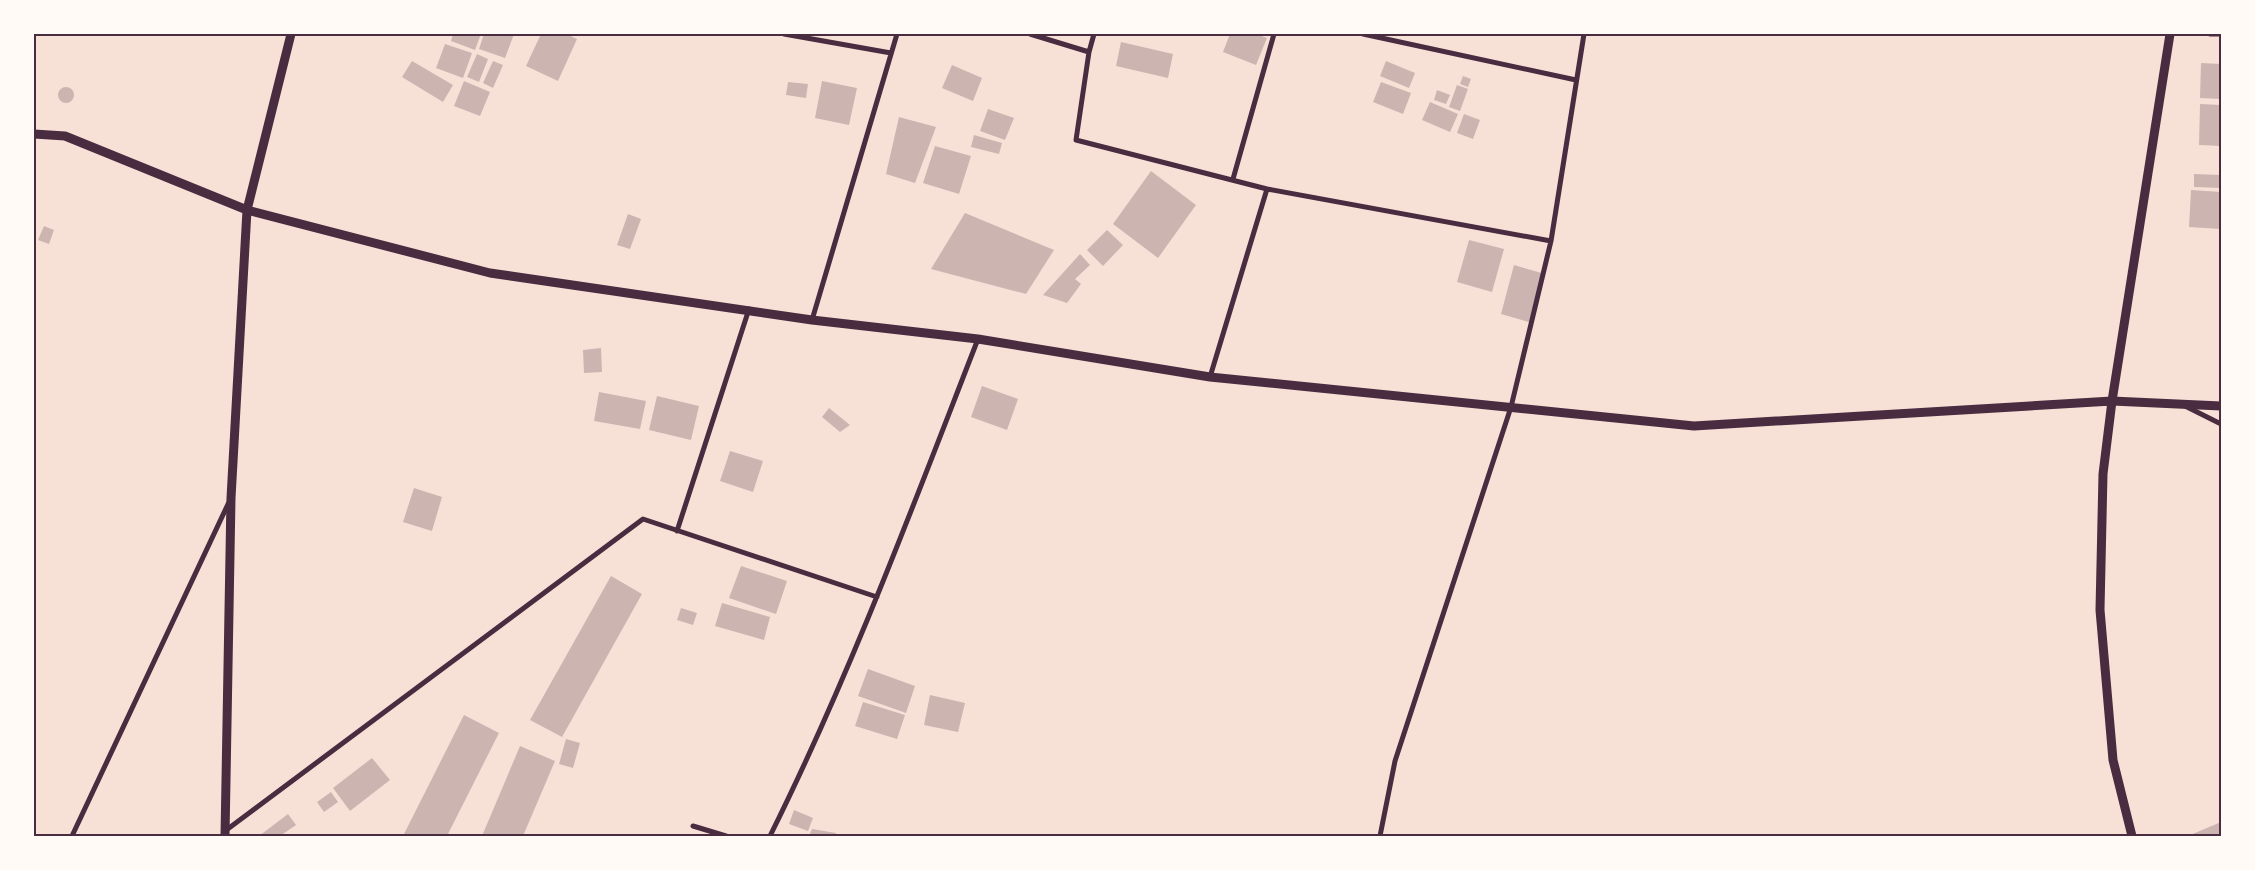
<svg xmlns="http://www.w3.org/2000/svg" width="2255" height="870" font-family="Rubik,sans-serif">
	<rect width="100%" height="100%" fill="#f7e1d7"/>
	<path fill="#ccb4b1" d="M 453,34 L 481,34 L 475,50 L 451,41 Z
		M 484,34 L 514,34 L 505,58 L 479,49 Z
		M 541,34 L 566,34 L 577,39 L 558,81 L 526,66 Z
		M 1230,34 L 1256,34 L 1267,38 L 1256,65 L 1223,52 Z
		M 1121,42 L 1173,54 L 1168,78 L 1116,66 Z
		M 445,44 L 472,53 L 463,78 L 436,68 Z
		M 477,54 L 488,59 L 479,82 L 467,77 Z
		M 412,61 L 453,85 L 443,102 L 402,77 Z
		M 493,61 L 503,65 L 493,88 L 483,83 Z
		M 1386,61 L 1415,73 L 1409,88 L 1380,76 Z
		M 2201,63 L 2221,64 L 2221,99 L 2200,98 Z
		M 952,65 L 982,78 L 973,101 L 942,88 Z
		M 1463,76 L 1471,79 L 1468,87 L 1460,84 Z
		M 464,81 L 490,92 L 480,116 L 454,106 Z
		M 822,81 L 857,88 L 849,125 L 815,118 Z
		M 788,82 L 808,84 L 806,98 L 786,95 Z
		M 1381,82 L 1411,93 L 1403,114 L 1373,102 Z
		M 1457,85 L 1468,89 L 1460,111 L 1449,107 Z
		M58 95a8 8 0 1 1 16 0a8 8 0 1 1-16 0Z
		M 1437,90 L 1450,95 L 1446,104 L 1434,100 Z
		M 1430,102 L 1458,114 L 1450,132 L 1422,120 Z
		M 2200,104 L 2221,105 L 2221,146 L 2199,145 Z
		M 988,109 L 1014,118 L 1005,140 L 980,131 Z
		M 1464,114 L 1480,120 L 1473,139 L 1457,133 Z
		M 899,117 L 936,127 L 915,183 L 886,174 Z
		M 974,135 L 1002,143 L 999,154 L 971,147 Z
		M 935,146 L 971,156 L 959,194 L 923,183 Z
		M 1151,171 L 1196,205 L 1158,258 L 1113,224 Z
		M 2194,174 L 2221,175 L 2221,188 L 2194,187 Z
		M 2191,190 L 2221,192 L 2221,229 L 2189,227 Z
		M 965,213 L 1054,250 L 1026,294 L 931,269 Z
		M 628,214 L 641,219 L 630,249 L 617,245 Z
		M 44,226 L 54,230 L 49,244 L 38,240 Z
		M 1107,230 L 1123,245 L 1103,266 L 1087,250 Z
		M 1469,240 L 1504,249 L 1492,292 L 1457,282 Z
		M 1080,254 L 1090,265 L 1075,279 L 1081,284 L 1067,303 L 1043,295 Z
		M 1514,265 L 1545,274 L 1532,323 L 1501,314 Z
		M 601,348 L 602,372 L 584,373 L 583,350 Z
		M 982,386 L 1018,399 L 1007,430 L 971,417 Z
		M 599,392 L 646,401 L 640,429 L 594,421 Z
		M 657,396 L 699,406 L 691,440 L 649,430 Z
		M 829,408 L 850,425 L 840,432 L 822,417 Z
		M 730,451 L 763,461 L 753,492 L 720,481 Z
		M 414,488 L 442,497 L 432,531 L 403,522 Z
		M 741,566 L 787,581 L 776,614 L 729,598 Z
		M 611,576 L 642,594 L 562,737 L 530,720 Z
		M 722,603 L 770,617 L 764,640 L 715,626 Z
		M 681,608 L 697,613 L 693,625 L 677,620 Z
		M 868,669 L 915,686 L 906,713 L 858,696 Z
		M 930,695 L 965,703 L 958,732 L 924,725 Z
		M 863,702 L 905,715 L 897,739 L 855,726 Z
		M 464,715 L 499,733 L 447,836 L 403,836 Z
		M 566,739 L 580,743 L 573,768 L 559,764 Z
		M 520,746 L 555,761 L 523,836 L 482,836 Z
		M 372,758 L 390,780 L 350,811 L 333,788 Z
		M 331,792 L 338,802 L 324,812 L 317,802 Z
		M 794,810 L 813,818 L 808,831 L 789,824 Z
		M 288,814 L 296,825 L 280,836 L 259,836 Z
		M 2221,822 L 2221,836 L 2188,836 Z
		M 812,829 L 836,833 L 836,836 L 809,836 Z"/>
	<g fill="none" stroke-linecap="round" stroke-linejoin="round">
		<path stroke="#4a2c40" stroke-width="4" d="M 154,34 L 160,34"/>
		<path stroke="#4a2c40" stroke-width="5" d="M 784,34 L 891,53
			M 1030,34 L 1089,52
			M 1094,34 L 1089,52 L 1076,140 L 1267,189 L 1551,241
			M 1363,34 L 1576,80
			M 2210,34 L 2221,34
			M 1233,179 L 1274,34
			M 812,320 L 897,34
			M 1210,377 L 1267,189
			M 2185,406 L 2221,424
			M 677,531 L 749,309
			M 693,826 L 726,836
			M 225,831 L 643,519 L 877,597
			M 72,836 L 229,502
			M 770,836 C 850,675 913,506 978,339
			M 1380,836 L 1395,761 L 1511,407 L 1551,241 L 1584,34"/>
		<path stroke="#4a2c40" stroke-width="9" d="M 34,134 L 65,136 L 247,210 L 490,273 L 812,320 L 978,339 L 1210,377 L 1694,426 L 2112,401 L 2221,406
			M 225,836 L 231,498 L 247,210 L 291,34
			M 2132,836 L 2113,760 L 2100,610 L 2103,474 L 2112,401 L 2170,34"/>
	</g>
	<rect width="2255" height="870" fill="none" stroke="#fffaf5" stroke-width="70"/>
	<rect x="35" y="35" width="2185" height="800" fill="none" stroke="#4a2c40" stroke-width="2"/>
</svg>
